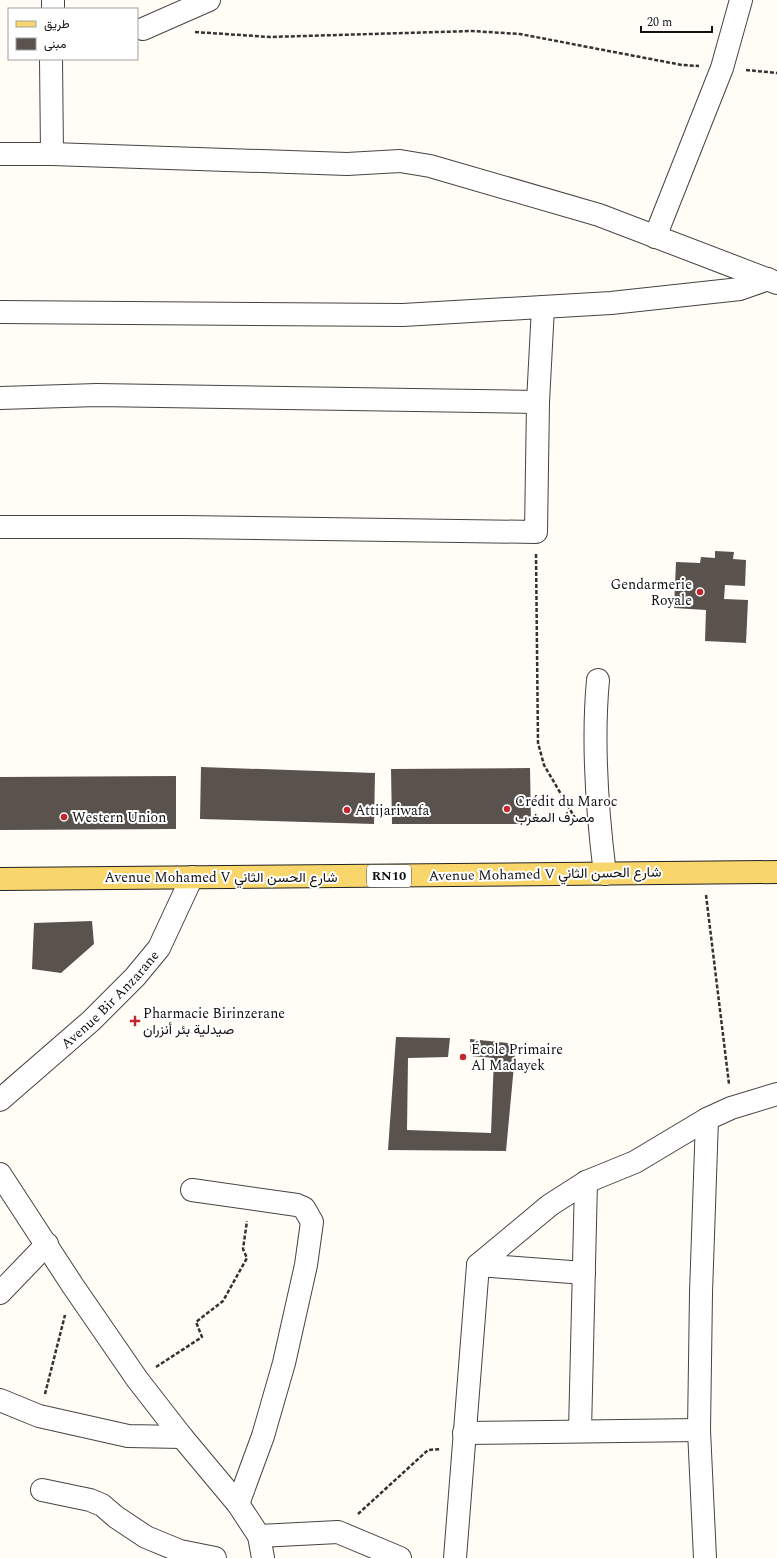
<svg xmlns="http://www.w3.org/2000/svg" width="777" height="1558" font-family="Spectral,Vazirmatn,serif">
	<rect width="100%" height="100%" fill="#fffdf5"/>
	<path fill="#5a524d" d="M 715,551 L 734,552 L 733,559 L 746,560 L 745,586 L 725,585 L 724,599 L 748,600 L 746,643 L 705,641 L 706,610 L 674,608 L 676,562 L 700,563 L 701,557 L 715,558 Z
		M 201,767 L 375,773 L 374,824 L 200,819 Z
		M 530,768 L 531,824 L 392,824 L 391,769 Z
		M 176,776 L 176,829 L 0,830 L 0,777 Z
		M 92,921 L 94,944 L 61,973 L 32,969 L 34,923 Z
		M 396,1037 L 450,1038 L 448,1057 L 408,1058 L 407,1130 L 491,1133 L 494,1058 L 471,1056 L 470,1039 L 516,1044 L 506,1151 L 388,1150 Z"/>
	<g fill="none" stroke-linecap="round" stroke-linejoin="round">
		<g stroke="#444" stroke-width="24">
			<g id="minor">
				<path d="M 53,9 L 53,0"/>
				<path d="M 143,29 L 209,0"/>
				<path d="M 51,59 L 52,154"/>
				<path d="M 0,154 L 52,154 L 347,164 L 400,161 L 430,166 L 599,215 L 777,283"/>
				<path d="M 655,237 L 722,68 L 741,0"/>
				<path d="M 0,312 L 403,315 L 611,303 L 740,289 L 768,279"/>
				<path d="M 0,398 L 97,395 L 538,402"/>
				<path d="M 0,527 L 184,527 L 536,532 L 538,402 L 543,307"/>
				<path d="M 598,680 C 592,744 597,810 605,874"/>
				<path id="s1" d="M 0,1100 L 91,1021 L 135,977 L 159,948 L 192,877"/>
				<path d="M 0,1174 L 73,1286 L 137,1379 L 182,1437 L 238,1504 L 259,1536 L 263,1558"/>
				<path d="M 192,1190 L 297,1205 L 304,1208 L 312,1222 L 306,1265 L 284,1363 L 263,1436 L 238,1504"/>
				<path d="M 478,1265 L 584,1273"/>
				<path d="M 0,1293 L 47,1244"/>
				<path d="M 0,1400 L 39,1416 L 128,1436 L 182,1437"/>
				<path d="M 580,1431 L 586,1182"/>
				<path d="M 464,1433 L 699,1430"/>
				<path d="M 42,1490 L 90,1500 L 102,1505 L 116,1517 L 146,1537 L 180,1551 L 215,1558"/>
				<path d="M 259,1536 L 338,1532 L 400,1558"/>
				<path d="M 455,1558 L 478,1265 L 550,1205 L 586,1182 L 635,1162 L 707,1119"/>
				<path d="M 705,1558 L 699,1430 L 701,1293 L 707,1119 L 731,1108 L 777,1094"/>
			</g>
		</g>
		<g stroke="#222" stroke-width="24">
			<path id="major" d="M 0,879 L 777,872"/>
		</g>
		<path stroke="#333" stroke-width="2.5" stroke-dasharray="4 2" stroke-linecap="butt" d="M 195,32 L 270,37 L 472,31 L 520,34 L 682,65 L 699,66
			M 746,70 L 777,73
			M 536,554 L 538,743 L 544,765 L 575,818
			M 706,895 L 729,1084
			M 156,1367 L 202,1337 L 196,1322 L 223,1301 L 247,1258 L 243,1249 L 247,1221
			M 45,1394 L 65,1315
			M 358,1514 L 428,1450 L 441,1449"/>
		<use href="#minor" stroke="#fff" stroke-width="22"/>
		<use href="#major" stroke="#f9d66b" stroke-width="22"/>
	</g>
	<g fill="#c4262e" stroke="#fff" stroke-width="1.5">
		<circle cx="700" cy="592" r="4"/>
		<circle cx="507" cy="809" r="4"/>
		<circle cx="347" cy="810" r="4"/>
		<circle cx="64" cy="817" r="4"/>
		<path d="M133 1015h4v4h4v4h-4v4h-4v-4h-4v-4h4z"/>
		<circle cx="463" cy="1057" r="4"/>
	</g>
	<g text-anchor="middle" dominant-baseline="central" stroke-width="4" stroke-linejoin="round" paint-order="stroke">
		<rect fill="#fff" stroke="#585858" stroke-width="1" x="367" y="865" width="44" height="22" rx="3"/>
		<g font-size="13" font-weight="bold" fill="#111">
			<text x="389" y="876">RN10</text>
		</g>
		<g font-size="14" fill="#111" stroke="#fff" text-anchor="start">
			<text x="692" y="584" text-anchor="end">Gendarmerie<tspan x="692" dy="16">Royale</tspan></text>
			<text x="515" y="801">Crédit du Maroc<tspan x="515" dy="16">مصرف المغرب</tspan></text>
			<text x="355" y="810">Attijariwafa</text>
			<text x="72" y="817">Western Union</text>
			<text x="143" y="1013">Pharmacie Birinzerane<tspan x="143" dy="16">صيدلية بئر أنزران</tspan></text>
			<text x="471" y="1049">École Primaire<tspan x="471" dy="16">Al Madayek</tspan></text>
		</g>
		<g font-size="14" fill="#111" stroke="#fff">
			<text transform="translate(545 874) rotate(-1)">Avenue Mohamed V شارع الحسن الثاني</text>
			<text x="221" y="877">Avenue Mohamed V شارع الحسن الثاني</text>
			<text stroke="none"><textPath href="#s1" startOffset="149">Avenue Bir Anzarane</textPath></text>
		</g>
	</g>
	<rect x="8" y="8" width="130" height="52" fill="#ffffff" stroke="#a0a0a0"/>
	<rect x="16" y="21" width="20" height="6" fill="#f9d66b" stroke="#a0a0a0"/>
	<text x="44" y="28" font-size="12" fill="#111111">طريق</text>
	<rect x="16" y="38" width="20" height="12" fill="#5a524d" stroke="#a0a0a0"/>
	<text x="44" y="48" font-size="12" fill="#111111">مبنى</text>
	<path d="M641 26v6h71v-6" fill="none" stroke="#111111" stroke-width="2"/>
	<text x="647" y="26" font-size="12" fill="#111111" stroke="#ffffff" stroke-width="3" paint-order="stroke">20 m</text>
</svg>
